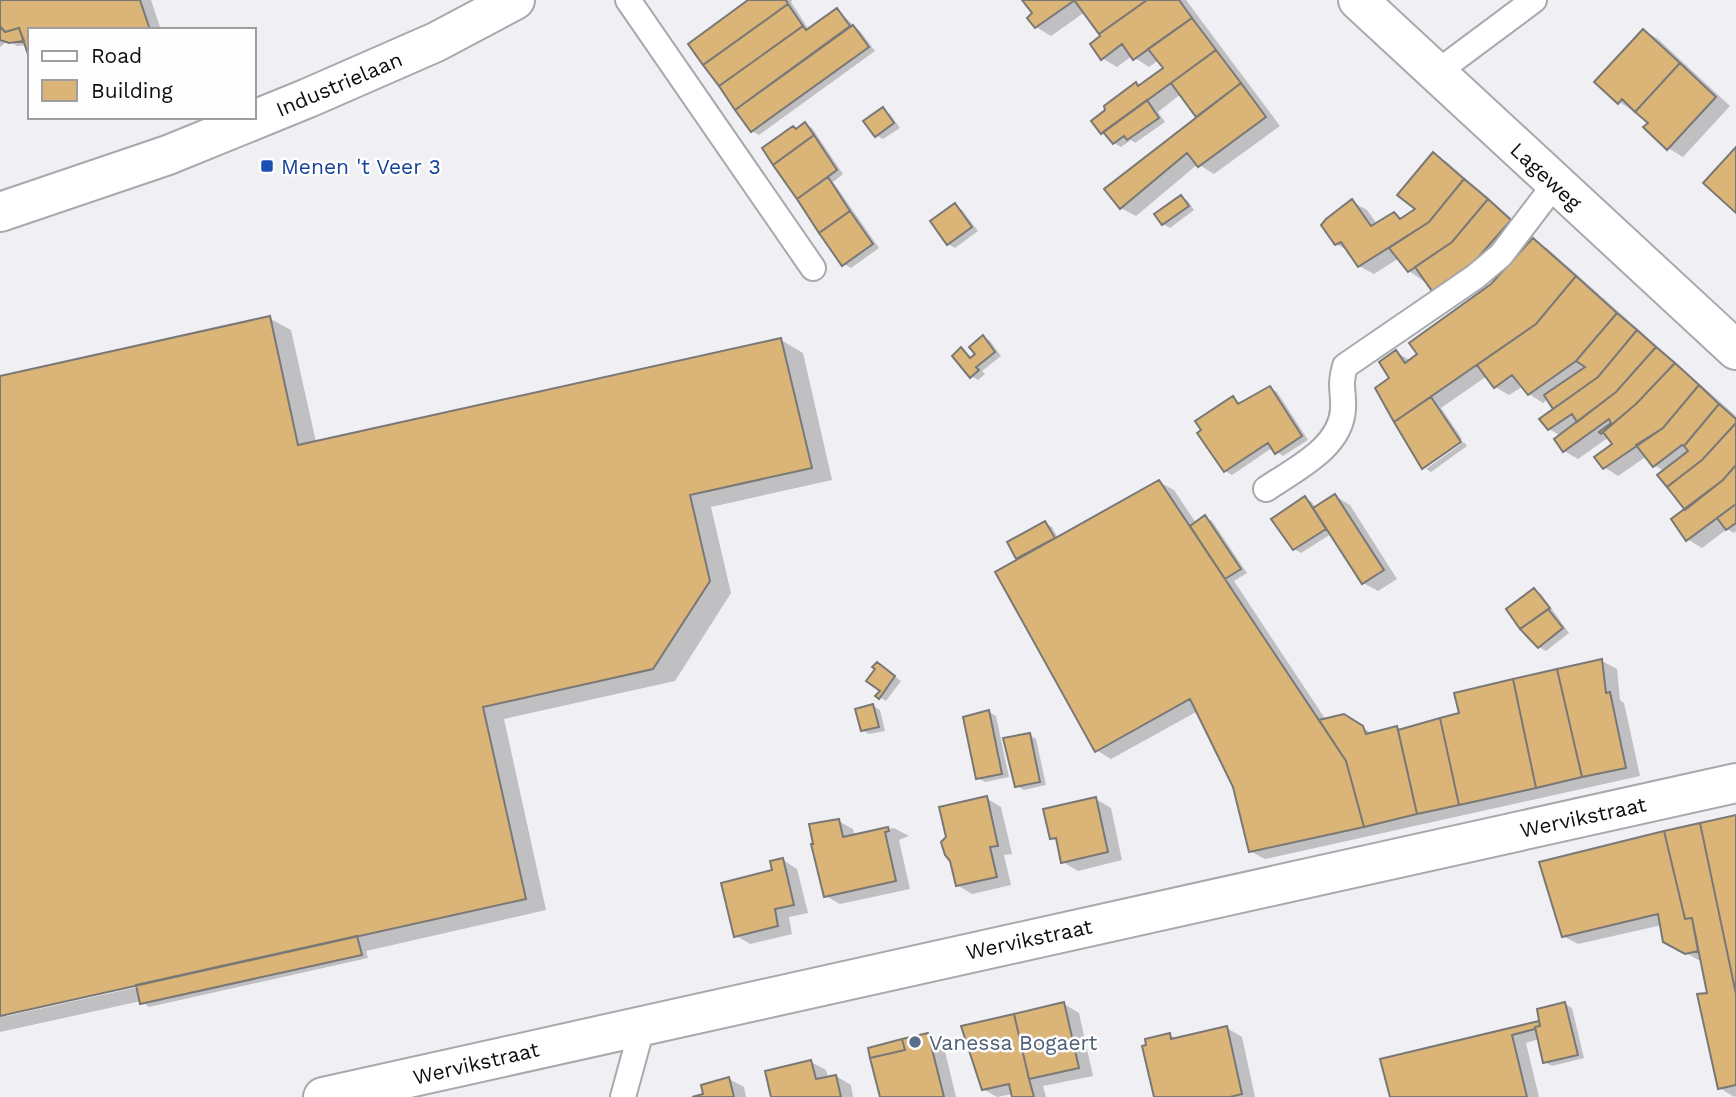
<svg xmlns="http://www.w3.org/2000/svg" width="1736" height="1097" font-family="'Work Sans',sans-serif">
	<rect width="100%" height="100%" fill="#f0f0f4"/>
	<path fill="#0003" fill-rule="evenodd" d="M 0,0 L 151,0 L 161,30 L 30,30 L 26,45 L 17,46 L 8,40 L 0,47 Z
		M 751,0 L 792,0 L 791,2 L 809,30 L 837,10 L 860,31 L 875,51 L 759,135 L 752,131 L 690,44 Z
		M 1024,0 L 1186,0 L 1280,126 L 1214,174 L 1198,164 L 1136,216 L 1121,208 L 1199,117 L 1181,94 L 1158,112 L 1165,122 L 1135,143 L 1131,140 L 1121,147 L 1114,143 L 1102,133 L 1136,85 L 1141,87 L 1165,69 L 1159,60 L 1149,67 L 1132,56 L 1117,67 L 1102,58 L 1103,37 L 1085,12 L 1051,36 L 1036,27 L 1029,18 L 1034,13 Z
		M 1644,31 L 1658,39 L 1730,106 L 1683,157 L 1668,148 L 1650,122 L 1635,109 L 1634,111 L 1619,102 Z
		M 883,110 L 890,114 L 900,128 L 883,139 L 876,135 Z
		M 805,124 L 812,128 L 843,174 L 833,182 L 879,248 L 851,268 L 844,264 L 764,149 Z
		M 1434,154 L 1448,163 L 1524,229 L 1448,298 L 1409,271 L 1399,258 L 1374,274 L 1359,266 L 1350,252 L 1336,244 L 1352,202 L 1367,210 L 1377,224 L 1394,214 L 1403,219 L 1418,209 Z
		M 1181,197 L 1188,201 L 1194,210 L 1170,228 L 1163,224 Z
		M 955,206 L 962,210 L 978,231 L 955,248 L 948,244 Z
		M 1533,240 L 1548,249 L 1736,416 L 1736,531 L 1734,533 L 1727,529 L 1702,548 L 1687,539 L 1687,510 L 1664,471 L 1654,465 L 1647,456 L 1618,476 L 1604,467 L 1614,445 L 1609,437 L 1578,459 L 1564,451 L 1561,436 L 1549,429 L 1555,410 L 1548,399 L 1543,403 L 1529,394 L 1522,387 L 1509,395 L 1495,387 L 1487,376 L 1441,408 L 1462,439 L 1424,468 L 1377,389 L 1391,379 L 1396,352 L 1411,361 L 1492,285 Z
		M 269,318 L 291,330 L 316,442 L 781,340 L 803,353 L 832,480 L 711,507 L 731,593 L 675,681 L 504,719 L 546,910 L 366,951 L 368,958 L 149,1007 L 141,1001 L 0,1032 L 0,378 ZM 138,983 L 138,987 L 7,1016 L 6,1013 Z
		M 983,337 L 990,341 L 1001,356 L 982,371 L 985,374 L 978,380 L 971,376 L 961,349 L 972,358 L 977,354 Z
		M 1270,388 L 1277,392 L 1308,440 L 1283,456 L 1272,448 L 1232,475 L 1225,471 L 1233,398 L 1242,404 Z
		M 1464,442 L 1467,446 L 1431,472 L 1426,469 Z
		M 1159,482 L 1174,490 L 1196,523 L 1205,517 L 1212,521 L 1247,573 L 1234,581 L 1326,720 L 1343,716 L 1373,734 L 1397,728 L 1401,731 L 1461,715 L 1602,661 L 1617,669 L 1620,700 L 1624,703 L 1640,776 L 1265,859 L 1250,851 L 1235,786 L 1198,711 L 1111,759 L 1096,750 L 1020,560 L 1018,558 L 1045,523 L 1052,527 L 1058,538 Z
		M 1335,496 L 1350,505 L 1397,579 L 1378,591 L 1363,583 L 1331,534 L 1301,553 L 1294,549 L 1305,498 L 1312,502 L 1316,509 Z
		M 1534,590 L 1541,594 L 1569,633 L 1546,651 L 1539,647 Z
		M 884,668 L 901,681 L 886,701 L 878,696 L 882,691 Z
		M 873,706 L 880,710 L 885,731 L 869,734 L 862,730 Z
		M 989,712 L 996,716 L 1009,777 L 985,782 L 978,778 Z
		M 1029,735 L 1036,739 L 1046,785 L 1024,790 L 1017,786 Z
		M 986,798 L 1001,807 L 1012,854 L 1004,855 L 1011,885 L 972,894 L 957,885 L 951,860 Z
		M 1096,799 L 1111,808 L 1122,860 L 1078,871 L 1063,862 L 1059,842 L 1052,838 Z
		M 1736,817 L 1736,1096 L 1734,1097 L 1720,1088 L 1709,994 L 1702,962 L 1665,941 L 1662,925 L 1578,944 L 1563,936 Z
		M 838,821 L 853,829 L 855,836 L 894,828 L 909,836 L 899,840 L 910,889 L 840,904 L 826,896 Z
		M 783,860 L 797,869 L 808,913 L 789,917 L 792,934 L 750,944 L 735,935 Z
		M 1064,1004 L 1079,1013 L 1093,1076 L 1043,1086 L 1046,1097 L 1014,1097 L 1013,1094 L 997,1097 L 983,1089 Z
		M 1565,1004 L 1572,1008 L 1584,1058 L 1552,1066 L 1545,1062 L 1539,1039 L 1526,1043 L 1539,1097 L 1391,1097 L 1382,1060 L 1539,1022 L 1542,1024 Z
		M 1227,1028 L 1242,1037 L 1255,1097 L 1155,1097 L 1170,1035 L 1178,1040 Z
		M 928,1035 L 943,1043 L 956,1097 L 881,1097 Z
		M 811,1062 L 826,1070 L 828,1078 L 836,1076 L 851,1085 L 853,1097 L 773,1097 Z
		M 729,1079 L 744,1087 L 746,1097 L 699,1097 L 705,1096 Z"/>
	<path fill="#dbb578" stroke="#7a7876" stroke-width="2" d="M 0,0 L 140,0 L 150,30 L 30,30 L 30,60 L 19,28 L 5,32 L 0,27 Z
		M 748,0 L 786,0 L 788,4 L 703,65 L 688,44 Z
		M 1022,0 L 1075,0 L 1035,28 L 1027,18 L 1032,13 Z
		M 1074,0 L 1147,0 L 1099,34 Z
		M 1147,0 L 1179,0 L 1192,18 L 1133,60 L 1122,44 L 1101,60 L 1090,44 L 1100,36 L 1099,34 Z
		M 788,4 L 803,26 L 719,86 L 703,65 Z
		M 837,8 L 850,26 L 735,110 L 719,86 L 803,26 L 806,30 Z
		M 1192,18 L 1216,50 L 1101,134 L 1091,121 L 1105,110 L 1104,106 L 1136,82 L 1138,86 L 1163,68 L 1148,49 Z
		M 853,25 L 869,47 L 751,132 L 735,110 Z
		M 0,26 L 5,32 L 19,28 L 24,41 L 9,43 L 0,40 Z
		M 1643,29 L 1680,63 L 1635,112 L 1622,99 L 1618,104 L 1594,82 Z
		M 1216,50 L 1241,83 L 1196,117 L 1171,83 Z
		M 1680,63 L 1716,97 L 1667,150 L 1643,127 L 1648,123 L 1635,112 Z
		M 1241,83 L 1266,117 L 1198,167 L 1187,153 L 1120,209 L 1104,189 Z
		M 1147,100 L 1159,118 L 1127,140 L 1124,136 L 1113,144 L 1103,132 Z
		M 883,107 L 894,123 L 875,137 L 863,121 Z
		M 805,122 L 814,135 L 773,165 L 762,148 L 793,126 L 796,129 Z
		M 814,135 L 837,170 L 797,199 L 773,165 Z
		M 1736,147 L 1736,213 L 1703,183 Z
		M 1433,152 L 1464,179 L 1429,222 L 1358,267 L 1341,242 L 1335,245 L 1321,225 L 1326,219 L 1352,199 L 1371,226 L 1394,212 L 1400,219 L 1415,209 L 1397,195 Z
		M 828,177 L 850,211 L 819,233 L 797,199 Z
		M 1464,179 L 1488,199 L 1452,242 L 1408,272 L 1389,248 L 1429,222 Z
		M 1181,195 L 1189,206 L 1162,225 L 1154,214 Z
		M 1488,199 L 1511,220 L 1474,262 L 1432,291 L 1415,267 L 1452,242 Z
		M 955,203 L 972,227 L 947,245 L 930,221 Z
		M 850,211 L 873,244 L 842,266 L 819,233 Z
		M 1533,238 L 1576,276 L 1536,324 L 1394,422 L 1375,388 L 1389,378 L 1379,362 L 1396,350 L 1405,363 L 1417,354 L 1409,343 L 1491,284 Z
		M 1576,276 L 1617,313 L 1576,361 L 1528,395 L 1512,375 L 1494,388 L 1477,365 L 1536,324 Z
		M 1617,313 L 1637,330 L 1598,377 L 1553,409 L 1544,395 L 1585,367 L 1576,361 Z
		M 270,316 L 298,445 L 781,338 L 812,468 L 690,495 L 710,581 L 653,669 L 483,707 L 526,899 L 0,1016 L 0,376 Z
		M 1637,330 L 1656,347 L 1616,392 L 1577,422 L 1572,414 L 1548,430 L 1539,419 L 1598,377 Z
		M 983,335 L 995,352 L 976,367 L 979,370 L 970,378 L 952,356 L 961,347 L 970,358 L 975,354 L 969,347 Z
		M 1656,347 L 1675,363 L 1636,404 L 1601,434 L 1599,432 L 1611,423 L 1609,419 L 1563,452 L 1554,439 L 1616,392 Z
		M 1675,363 L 1699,385 L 1663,428 L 1603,469 L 1594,457 L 1612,444 L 1603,432 L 1636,404 Z
		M 1699,385 L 1719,404 L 1684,446 L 1682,445 L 1653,467 L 1636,445 L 1663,428 Z
		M 1270,386 L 1302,436 L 1275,454 L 1268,443 L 1224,472 L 1197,433 L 1201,430 L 1195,421 L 1233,396 L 1238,404 Z
		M 1431,397 L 1461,442 L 1422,469 L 1394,422 Z
		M 1719,404 L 1736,419 L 1736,423 L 1702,460 L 1667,487 L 1657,475 L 1688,451 L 1684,446 Z
		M 1736,423 L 1736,465 L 1723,480 L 1685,510 L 1667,487 L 1702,460 Z
		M 1736,465 L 1736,504 L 1686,541 L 1671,519 L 1723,480 Z
		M 1159,480 L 1346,761 L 1364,827 L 1249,852 L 1233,787 L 1190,699 L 1095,752 L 995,572 Z
		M 1335,494 L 1384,570 L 1362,584 L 1313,508 Z
		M 1305,496 L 1326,529 L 1293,550 L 1271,519 Z
		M 1736,504 L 1736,523 L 1726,530 L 1717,518 Z
		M 1205,515 L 1241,569 L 1225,579 L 1190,526 Z
		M 1045,521 L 1055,538 L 1016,559 L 1007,542 Z
		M 1534,588 L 1550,608 L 1520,629 L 1506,609 Z
		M 1548,609 L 1563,628 L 1538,648 L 1520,629 Z
		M 1602,659 L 1606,693 L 1610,692 L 1626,768 L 1582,777 L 1557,669 Z
		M 877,662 L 895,676 L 879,699 L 875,696 L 880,691 L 866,681 L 875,669 L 872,667 Z
		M 1557,669 L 1582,777 L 1536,788 L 1513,679 Z
		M 1513,679 L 1536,788 L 1459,805 L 1440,718 L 1459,713 L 1454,693 Z
		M 873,704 L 879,727 L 861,731 L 855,709 Z
		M 989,710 L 1002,774 L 976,779 L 963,717 Z
		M 1344,714 L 1363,726 L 1366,734 L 1397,726 L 1417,814 L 1364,827 L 1346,761 L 1319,720 Z
		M 1440,718 L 1459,805 L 1417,814 L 1398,730 Z
		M 1030,733 L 1040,782 L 1015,787 L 1003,738 Z
		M 987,796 L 998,846 L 990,847 L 997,877 L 956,886 L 950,861 L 945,855 L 941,842 L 946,837 L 939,807 Z
		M 1096,797 L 1108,852 L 1061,863 L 1056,838 L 1050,839 L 1043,809 Z
		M 1736,815 L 1736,994 L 1700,823 Z
		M 839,819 L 843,837 L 888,827 L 889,831 L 885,832 L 896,881 L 824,897 L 811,844 L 813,844 L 809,824 Z
		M 1700,823 L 1736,994 L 1736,1085 L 1718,1089 L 1697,994 L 1707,993 L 1692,918 L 1685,919 L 1664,831 Z
		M 1664,831 L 1685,919 L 1692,918 L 1698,951 L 1685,954 L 1663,942 L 1658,914 L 1562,937 L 1539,862 Z
		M 783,858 L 794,905 L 775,909 L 778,926 L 734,937 L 721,883 L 772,870 L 770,861 Z
		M 357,936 L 362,955 L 140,1004 L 136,985 Z
		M 1064,1002 L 1079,1068 L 1029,1079 L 1014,1014 Z
		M 1565,1002 L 1578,1055 L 1543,1063 L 1535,1027 L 1540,1026 L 1537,1009 Z
		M 1014,1014 L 1029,1079 L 1034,1097 L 1012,1097 L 1009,1084 L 982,1090 L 961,1026 Z
		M 1539,1021 L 1540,1026 L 1535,1027 L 1535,1029 L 1512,1035 L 1527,1097 L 1390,1097 L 1380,1059 Z
		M 1227,1026 L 1242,1094 L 1230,1097 L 1154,1097 L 1142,1046 L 1146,1045 L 1145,1039 L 1170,1033 L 1171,1039 Z
		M 928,1033 L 944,1097 L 880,1097 L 870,1058 L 905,1050 L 902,1039 Z
		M 902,1039 L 905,1050 L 870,1058 L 868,1048 Z
		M 811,1060 L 816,1079 L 836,1075 L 841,1097 L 771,1097 L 765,1071 Z
		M 729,1077 L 734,1097 L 692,1097 L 703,1094 L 701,1085 Z"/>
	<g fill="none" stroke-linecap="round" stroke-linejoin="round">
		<g stroke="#a8a9ac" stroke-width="28">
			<path id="lane" d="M 628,0 L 813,268
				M 1436,73 L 1534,0
				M 1266,489 C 1295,469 1341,448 1343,409 C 1344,390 1339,387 1345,366 L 1475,277 L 1501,255 L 1555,184
				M 623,1097 L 643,1024"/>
		</g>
		<g stroke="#a8a9ac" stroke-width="42">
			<path id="street" d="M 1358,0 L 1736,350
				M 0,212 L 168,155 L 308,98 L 436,42 L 515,0"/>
		</g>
		<g stroke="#a8a9ac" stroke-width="42">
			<path id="secondary" d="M 323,1097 L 1736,783"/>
		</g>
		<use href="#lane" stroke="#fff" stroke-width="24"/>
		<use href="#street" stroke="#fff" stroke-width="38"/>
		<use href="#secondary" stroke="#fff" stroke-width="38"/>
	</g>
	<rect fill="#1a4fb4" stroke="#fefeff" stroke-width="2.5" x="260" y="159" width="14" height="14" rx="3.5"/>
	<circle fill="#5c6f8a" stroke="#fefeff" stroke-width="2.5" cx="915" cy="1042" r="7"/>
	<g text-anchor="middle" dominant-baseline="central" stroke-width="5" stroke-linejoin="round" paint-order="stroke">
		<g font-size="21" fill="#0e0e0f" stroke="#fefeff">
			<text transform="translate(339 84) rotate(-23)">Industrielaan</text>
			<text transform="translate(1546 176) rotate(43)">Lageweg</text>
			<text transform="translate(1583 817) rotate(-12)">Wervikstraat</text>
			<text transform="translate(1029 939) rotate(-12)">Wervikstraat</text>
			<text transform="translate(476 1063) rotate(-13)">Wervikstraat</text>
		</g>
		<g font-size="21" fill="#164399" stroke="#fefeff" text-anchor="start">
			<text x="281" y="166">Menen 't Veer 3</text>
		</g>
		<g font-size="21" fill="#4e5e75" stroke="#fefeff" text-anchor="start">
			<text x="929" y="1042">Vanessa Bogaert</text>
		</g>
	</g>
	<rect x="28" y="28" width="228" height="91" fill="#fefeff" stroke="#9e9e9f" stroke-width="2"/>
	<rect x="42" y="51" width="35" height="10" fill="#ffffff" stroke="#9e9e9f" stroke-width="2"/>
	<text x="91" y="63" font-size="21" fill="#0e0e0f">Road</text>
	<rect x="42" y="80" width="35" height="21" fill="#dbb578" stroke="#9e9e9f" stroke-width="2"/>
	<text x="91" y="98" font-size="21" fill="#0e0e0f">Building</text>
</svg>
